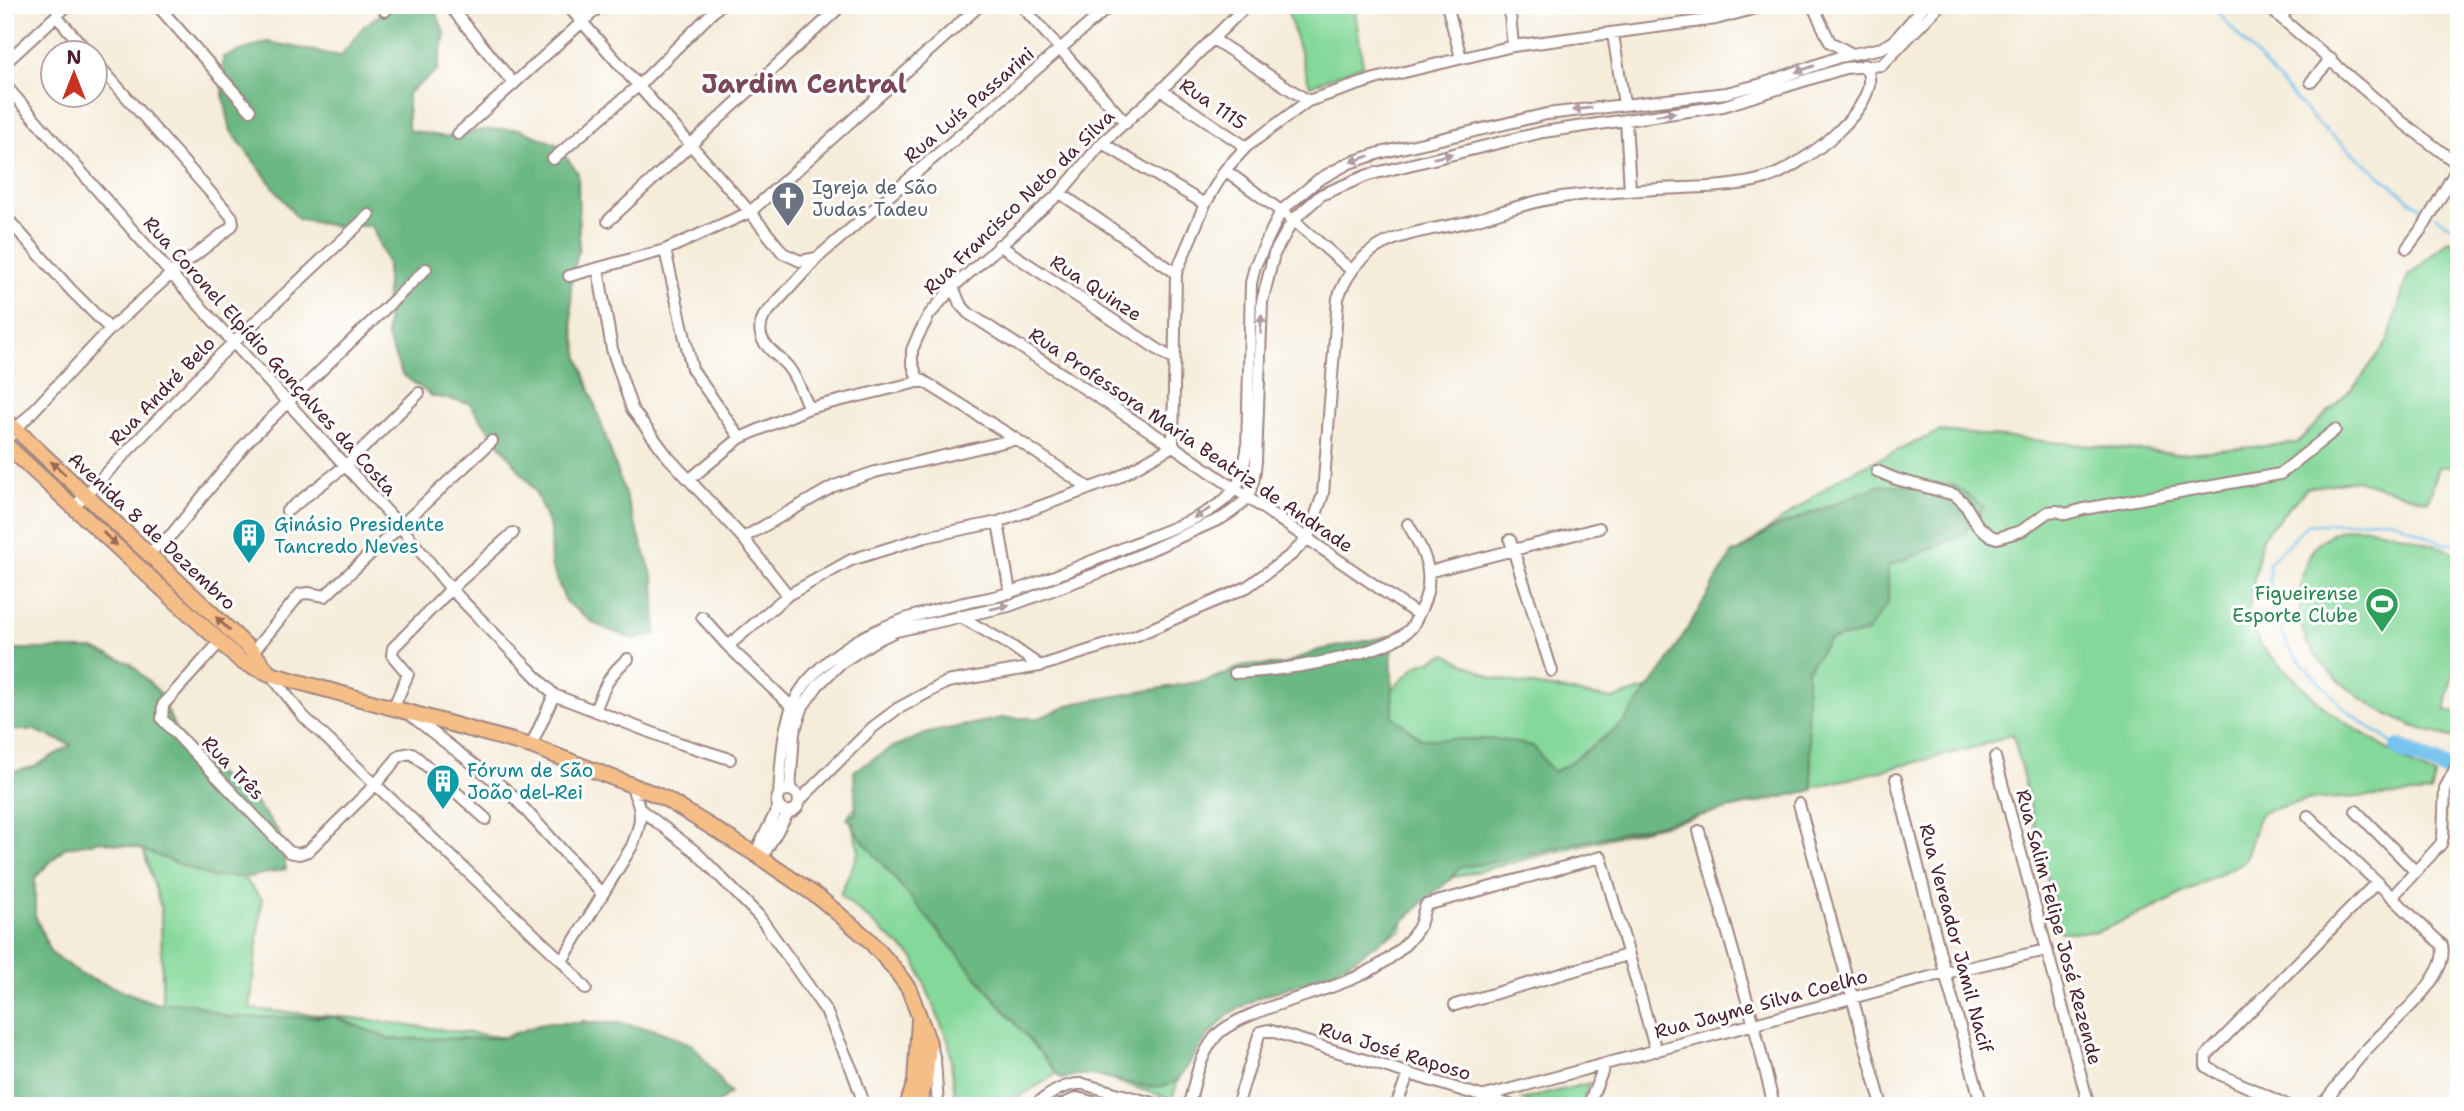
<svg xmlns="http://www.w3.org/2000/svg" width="2464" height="1111" font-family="'Shantell Sans',sans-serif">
	<rect width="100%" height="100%" fill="#fff"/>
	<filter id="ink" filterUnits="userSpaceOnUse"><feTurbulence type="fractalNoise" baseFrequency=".0143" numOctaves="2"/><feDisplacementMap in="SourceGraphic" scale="14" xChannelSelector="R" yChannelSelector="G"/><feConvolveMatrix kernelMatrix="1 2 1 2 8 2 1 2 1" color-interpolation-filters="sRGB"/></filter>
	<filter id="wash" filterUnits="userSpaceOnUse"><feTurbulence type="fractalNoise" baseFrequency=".00686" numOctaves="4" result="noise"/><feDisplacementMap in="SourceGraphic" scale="28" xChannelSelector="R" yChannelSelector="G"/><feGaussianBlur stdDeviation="1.57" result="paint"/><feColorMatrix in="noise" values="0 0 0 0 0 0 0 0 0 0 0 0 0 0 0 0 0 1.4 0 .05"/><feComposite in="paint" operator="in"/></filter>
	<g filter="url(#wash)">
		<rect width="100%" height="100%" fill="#f5ecd9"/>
		<path fill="#84d89a" stroke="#677c62" stroke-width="2" d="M 1286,5 L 1361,5 L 1355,11 L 1363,65 L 1310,86 Z
			M 2449,240 L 2459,244 L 2459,467 L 2439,467 L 2428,501 L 2356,480 L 2307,488 L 2262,537 L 2248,612 L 2260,645 L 2328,711 L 2417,768 L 2435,776 L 2431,793 L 2306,800 L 2260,813 L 2245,861 L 2158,906 L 2097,932 L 2060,932 L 2013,734 L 1977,747 L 1446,879 L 1407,895 L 1402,930 L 1330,966 L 1254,997 L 1193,1036 L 1172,1099 L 1069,1067 L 1003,1106 L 956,1106 L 949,1043 L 914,958 L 840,895 L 859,851 L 849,814 L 863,801 L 1375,707 L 1416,666 L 1446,654 L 1493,678 L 1612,699 L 1699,673 L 1740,550 L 1842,476 L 1940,431 L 2175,454 L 2297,443 L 2358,382 L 2388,341 L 2407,277 Z
			M 2355,527 C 2391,529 2423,541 2456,553 L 2459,559 L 2459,645 L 2445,710 L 2459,713 L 2459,739 C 2440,734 2419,730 2401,721 C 2369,706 2325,676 2309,644 L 2306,644 C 2307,635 2302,631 2300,623 C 2299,616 2300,608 2300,601 C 2301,562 2312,533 2355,527 Z
			M 166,789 L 262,899 L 250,1009 L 353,1018 L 555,1044 L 584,1020 L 697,1106 L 164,1106 L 161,908 L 133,815 Z
			M 1590,1083 L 1581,1106 L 1536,1106 L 1521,1100 Z"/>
		<path fill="#6bb882" stroke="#5a6c56" stroke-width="2" d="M 392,5 L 433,5 L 445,34 L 437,71 L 408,93 L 408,130 L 445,137 L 482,130 L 519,129 L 556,144 L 578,173 L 579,247 L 571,284 L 572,321 L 579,358 L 654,580 L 656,634 L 632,639 L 595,624 L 566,602 L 551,565 L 550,528 L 535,491 L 469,403 L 432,396 L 402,374 L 387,337 L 387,263 L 372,226 L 335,226 L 298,219 L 231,131 L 223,94 L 223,57 L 267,42 L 341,56 L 363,27 Z
			M 1880,485 L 1954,485 L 1984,507 L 1962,536 L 1888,566 L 1888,603 L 1866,633 L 1829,640 L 1807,670 L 1807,714 L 1813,790 L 1483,864 L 1460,867 L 1451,879 L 1424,901 L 1388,936 L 1350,962 L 1327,974 L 1257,998 L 1228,1015 L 1207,1037 L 1178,1080 C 1154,1097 1117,1076 1090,1075 C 1081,1074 1071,1076 1062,1079 L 854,830 L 854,823 L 847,819 L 849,816 L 856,814 L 854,771 L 891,748 L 928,733 L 1002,718 L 1039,718 L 1076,703 L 1209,680 L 1246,665 L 1283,665 L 1319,650 L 1391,636 L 1393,717 L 1422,739 L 1496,739 L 1533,746 L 1553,772 L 1564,767 L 1623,723 L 1667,663 L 1733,552 L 1740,552 L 1770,530 Z
			M 19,649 L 93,649 L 130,663 L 160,693 L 175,729 L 197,759 L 256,803 L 279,832 L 286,869 L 249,877 L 212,877 L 138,848 L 101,841 L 64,848 L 35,878 L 35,915 L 50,952 L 80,974 L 154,1003 L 191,1003 L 228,1017 L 335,1017 L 390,1039 L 501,1038 L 545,1023 L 619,1023 L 656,1030 L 693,1045 L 730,1093 L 714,1106 L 5,1106 L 5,773 L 34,767 L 71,745 L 34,730 L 5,730 L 5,655 Z"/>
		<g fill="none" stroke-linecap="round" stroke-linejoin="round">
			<path stroke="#74c2ee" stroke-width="2.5" d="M 2211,5 L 2317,123 L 2411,201 L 2429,213
				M 2435,216 L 2459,231
				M 2399,748 L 2348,712 L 2293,654 L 2271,611 L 2269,563 L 2307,525 L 2390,519 L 2445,544 L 2459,542"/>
			<path stroke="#74c2ee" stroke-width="18" d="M 2399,748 L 2459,774"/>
		</g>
	</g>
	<g filter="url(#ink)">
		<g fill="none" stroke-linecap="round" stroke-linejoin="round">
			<g stroke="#a08682" stroke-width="14">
				<path id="minor" d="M 157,5 L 250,110
					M 449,5 L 514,84
					M 567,5 L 750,212 L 783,253 L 800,261 L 817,258
					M 1021,5 L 1126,123
					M 1447,5 L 1461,58
					M 1509,5 L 1513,46
					M 2266,5 L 2402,122 L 2459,165
					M 1813,6 L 1830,42 L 1852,54
					M 385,11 L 391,5
					M 56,16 L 88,52
					M 2281,17 L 2291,5
					M 1613,34 L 1624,104
					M 1213,39 L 1308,101
					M 5,63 L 68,5
					M 2311,82 L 2331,59
					M 5,85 L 171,274 L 400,526 L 451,589 L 554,695 L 676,742 L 730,759
					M 1161,90 L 1246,147
					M 1626,120 L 1630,190
					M 458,134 L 601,5
					M 1102,143 L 1205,204
					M 553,159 L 638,86 L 720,5
					M 1225,170 L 1293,220 L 1351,270
					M 1060,193 L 1176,273
					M 5,216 L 71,290 L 110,329
					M 608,221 L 842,5
					M 999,245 L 1174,360
					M 2407,248 L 2425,224 L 2459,165
					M 665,250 L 692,369 L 740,438
					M 598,269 L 612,349 L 632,409 L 668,457 L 743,538 L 788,595
					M 569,276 L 665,250 L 750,212 L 980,5
					M 953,287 L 960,304 L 968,313 L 1173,446 L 1418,615
					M 809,408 C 803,396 797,378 788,367 C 775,351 751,342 764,316 L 817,258 L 1111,5
					M 5,441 L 110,329 L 171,274 L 230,228 L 233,224 L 232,217 L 94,60
					M 1877,471 L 1896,479 L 1955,495 L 1964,503 L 1978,526 L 1991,536 L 1997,538 L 2021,531 L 2048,512 L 2057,511 L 2066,514 L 2084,509 L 2280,474 L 2335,430
					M 690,479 L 740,438 L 809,408 L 922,381
					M 1089,488 L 1016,439 L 917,377 L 912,362 L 912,350 L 918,336 L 929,315 L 953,287 L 1060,193 L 1102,143 L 1161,90 L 1247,5
					M 75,506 L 214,361 L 369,215
					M 287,511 L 345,466 L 419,393
					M 998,522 L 1010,593
					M 743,538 L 834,486 L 875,472 L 1016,439
					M 1510,540 L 1552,671
					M 149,553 L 172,534 L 248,441 L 426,269
					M 1428,572 L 1599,528
					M 959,616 L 1010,645 L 1040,666
					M 702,617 L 728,646 L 792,707
					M 219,643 L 163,705 L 162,719 L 289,852 L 299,854 L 308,851 L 375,785 L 400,755 L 412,753 L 486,819
					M 728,646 L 788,595 L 851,560 L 925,537 L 998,522 L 1115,479 L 1173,446 L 1176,273 L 1205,204 L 1225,170 L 1246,147 L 1308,101 L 1375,79 L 1513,46 L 1716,19 L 1767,5
					M 253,652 L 300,594 L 308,593 L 325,596 L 492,441
					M 1235,673 C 1273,672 1385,657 1411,628 C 1415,623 1418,615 1421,609 C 1437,576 1425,553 1408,524
					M 270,674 L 303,716 L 562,961 L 586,989
					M 393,709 L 408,674 L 392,655 L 393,648 L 451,589 L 513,533
					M 595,711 C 603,690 609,673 628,659
					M 409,714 L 509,792 L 602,894
					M 531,746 L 554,695
					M 1995,757 L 2089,1106
					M 1896,779 L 1945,973 L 1982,1106
					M 790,790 L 794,732 L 803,706 L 818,685 L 842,662 L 873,642 L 896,631 L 1009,606 L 1101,572 L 1222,518 C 1249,502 1253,493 1256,461 L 1262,302 L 1274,254 L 1293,220 L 1321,195 L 1368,175 L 1543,132 L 1723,106 L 1845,68 L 1882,65 L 1940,5
					M777 801a11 11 0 1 1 22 0a11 11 0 1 1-22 0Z
					M 779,795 C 782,757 781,714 806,683 C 845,636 902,617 960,604 C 977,600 995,598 1011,592 C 1058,576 1104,556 1150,537 C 1175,527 1216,513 1233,491 C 1242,480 1244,465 1247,451 L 1251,283 L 1255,266 L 1281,211 L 1318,180 L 1349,163 L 1380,153 L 1547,114 L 1726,93 L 1762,84 L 1839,57 L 1882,48 L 1893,42 L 1925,5
					M 800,800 L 872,728 L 897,709 L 947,682 L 1040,666 L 1135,636 L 1247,587 L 1291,555 L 1308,538 L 1323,494 L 1338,298 C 1361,234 1410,235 1467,222 C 1494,215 1521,204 1549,199 C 1575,194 1603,193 1629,191 C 1673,186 1723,191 1766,178 C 1798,169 1892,102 1864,65
					M 1799,804 L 1882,1106
					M 641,810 L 696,852 L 759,916 L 826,1011 L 852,1070 L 865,1106
					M 2356,811 L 2415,871
					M 2308,816 L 2442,945 C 2450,979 2389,1024 2368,1048 C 2353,1064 2340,1082 2327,1099 L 2319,1106
					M 1699,831 L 1754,1025 L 1774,1106
					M 755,854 L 779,806
					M 761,859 L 789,811
					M 2393,896 L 2441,844 L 2443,836 L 2445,788 L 2459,762
					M 562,961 L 632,846 C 640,826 644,814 634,793 L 647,791
					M 1455,1005 L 1627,955
					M 931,1046 L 935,1060 L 938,1106
					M 1485,1096 L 1945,973 L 2046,950
					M 1033,1106 C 1049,1095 1063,1083 1083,1084 L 1163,1106
					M 1059,1106 L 1077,1098 L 1109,1106
					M 1189,1106 C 1194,1082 1200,1055 1216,1036 C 1225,1026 1241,1019 1253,1014 C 1308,990 1380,984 1417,930 C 1423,922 1422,913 1426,905 L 1601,857 L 1656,1051
					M 1237,1106 L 1260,1032 L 1268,1030 L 1513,1106
					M 1396,1106 L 1408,1075
					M 1588,1106 L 1605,1065
					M 2289,1106 L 2217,1073 L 2206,1066 L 2206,1056 L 2377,882"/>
			</g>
			<g stroke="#a08682" stroke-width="18">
				<path id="major" d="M 5,419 L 253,652 L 269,673
					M 5,444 L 242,662 L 270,674 L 531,746 L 647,791 L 664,798 L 755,854 L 821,899 L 868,939 L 893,967 L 909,989 L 929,1043 L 925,1082 L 918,1106
					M 907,1106 L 915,1082 L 919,1020"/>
			</g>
			<use href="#minor" stroke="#fff" stroke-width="10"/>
			<use href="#major" stroke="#f6be87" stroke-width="14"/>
		</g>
		<defs><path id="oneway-solid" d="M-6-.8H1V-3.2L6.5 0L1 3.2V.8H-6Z" transform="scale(1.75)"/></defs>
		<g fill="#ae9aa0">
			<use href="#oneway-solid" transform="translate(1805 69) rotate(161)"/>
			<use href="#oneway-solid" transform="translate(1582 109) rotate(172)"/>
			<use href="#oneway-solid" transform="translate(1666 114) rotate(-8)"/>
			<use href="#oneway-solid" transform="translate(1443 156) rotate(-13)"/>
			<use href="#oneway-solid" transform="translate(1360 159) rotate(162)"/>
			<use href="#oneway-solid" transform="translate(1261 324) rotate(-88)"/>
			<use href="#oneway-solid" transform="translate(1202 513) rotate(150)"/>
			<use href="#oneway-solid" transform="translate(1000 607) rotate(-13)"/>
		</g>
		<g fill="#976754">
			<use href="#oneway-solid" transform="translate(58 468) rotate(-138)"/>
			<use href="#oneway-solid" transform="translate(110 539) rotate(43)"/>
			<use href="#oneway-solid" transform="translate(223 624) rotate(-136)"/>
		</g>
	</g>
	<defs>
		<g id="church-pin" transform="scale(1.75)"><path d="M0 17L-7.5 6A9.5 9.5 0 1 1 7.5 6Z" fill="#6b7280" stroke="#fff"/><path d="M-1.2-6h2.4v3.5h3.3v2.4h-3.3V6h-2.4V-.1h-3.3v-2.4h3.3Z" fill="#fff"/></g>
		<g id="building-pin" transform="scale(1.75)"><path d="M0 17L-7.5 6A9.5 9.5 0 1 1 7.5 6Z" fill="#0f9aa8" stroke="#fff"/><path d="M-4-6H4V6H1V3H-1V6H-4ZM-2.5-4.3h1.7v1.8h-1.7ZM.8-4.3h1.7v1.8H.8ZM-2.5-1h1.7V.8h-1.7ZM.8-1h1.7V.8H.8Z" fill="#fff"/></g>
		<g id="stadium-pin" transform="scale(1.75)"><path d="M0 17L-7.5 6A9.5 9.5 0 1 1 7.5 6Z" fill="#2e9e5b" stroke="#fff"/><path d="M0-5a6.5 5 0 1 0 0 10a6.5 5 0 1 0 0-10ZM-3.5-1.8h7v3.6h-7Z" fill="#fff"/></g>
	</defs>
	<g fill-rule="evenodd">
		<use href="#church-pin" x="788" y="198"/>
		<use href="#building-pin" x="249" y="535"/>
		<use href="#stadium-pin" x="2382" y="604"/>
		<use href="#building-pin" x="443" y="781"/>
	</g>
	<g text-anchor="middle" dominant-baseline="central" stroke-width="6" stroke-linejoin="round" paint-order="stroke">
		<g font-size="19" fill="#4a1f2b" stroke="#fff">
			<text transform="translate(1213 104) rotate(34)">Rua 1115</text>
			<text transform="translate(969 105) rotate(-41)">Rua Luís Passarini</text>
			<text transform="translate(1019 202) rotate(-44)">Rua Francisco Neto da Silva</text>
			<text transform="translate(1096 288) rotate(33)">Rua Quinze</text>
			<text transform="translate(270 356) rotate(48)">Rua Coronel Elpídio Gonçalves da Costa</text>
			<text transform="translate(162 391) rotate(-46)">Rua André Belo</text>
			<text transform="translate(1191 440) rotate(34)">Rua Professora Maria Beatriz de Andrade</text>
			<text transform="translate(152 531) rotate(43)">Avenida 8 de Dezembro</text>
			<text transform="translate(233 768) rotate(46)">Rua Três</text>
			<text transform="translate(2059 927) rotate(75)">Rua Salim Felipe José Rezende</text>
			<text transform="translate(1956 938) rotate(75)">Rua Vereador Jamil Nacif</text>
			<text transform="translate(1761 1004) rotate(-15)">Rua Jayme Silva Coelho</text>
			<text transform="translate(1395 1051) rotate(17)">Rua José Raposo</text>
		</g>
		<g font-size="19" fill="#5b616d" stroke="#fff" text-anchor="start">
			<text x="812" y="187">Igreja de São<tspan x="812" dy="22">Judas Tadeu</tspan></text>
		</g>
		<g font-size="19" fill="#0d838f" stroke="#fff" text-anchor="start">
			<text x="274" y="524">Ginásio Presidente<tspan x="274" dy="22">Tancredo Neves</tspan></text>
			<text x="467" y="770">Fórum de São<tspan x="467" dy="22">João del-Rei</tspan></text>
		</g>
		<g font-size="19" fill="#27864d" stroke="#fff" text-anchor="end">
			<text x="2358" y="593">Figueirense<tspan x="2358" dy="22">Esporte Clube</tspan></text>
		</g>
		<g font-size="26" font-weight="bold" fill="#7a4858" stroke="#fff">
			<text x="804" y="83">Jardim Central</text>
		</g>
	</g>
	<rect width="2464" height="1111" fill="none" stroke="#fff" stroke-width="28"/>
	<g transform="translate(74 74)"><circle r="33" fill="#ffffff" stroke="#b7a5aa" stroke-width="2"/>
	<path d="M0-5L12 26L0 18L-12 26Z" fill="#c8321e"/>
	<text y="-10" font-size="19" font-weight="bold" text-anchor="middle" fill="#4a1f2b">N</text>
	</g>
</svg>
